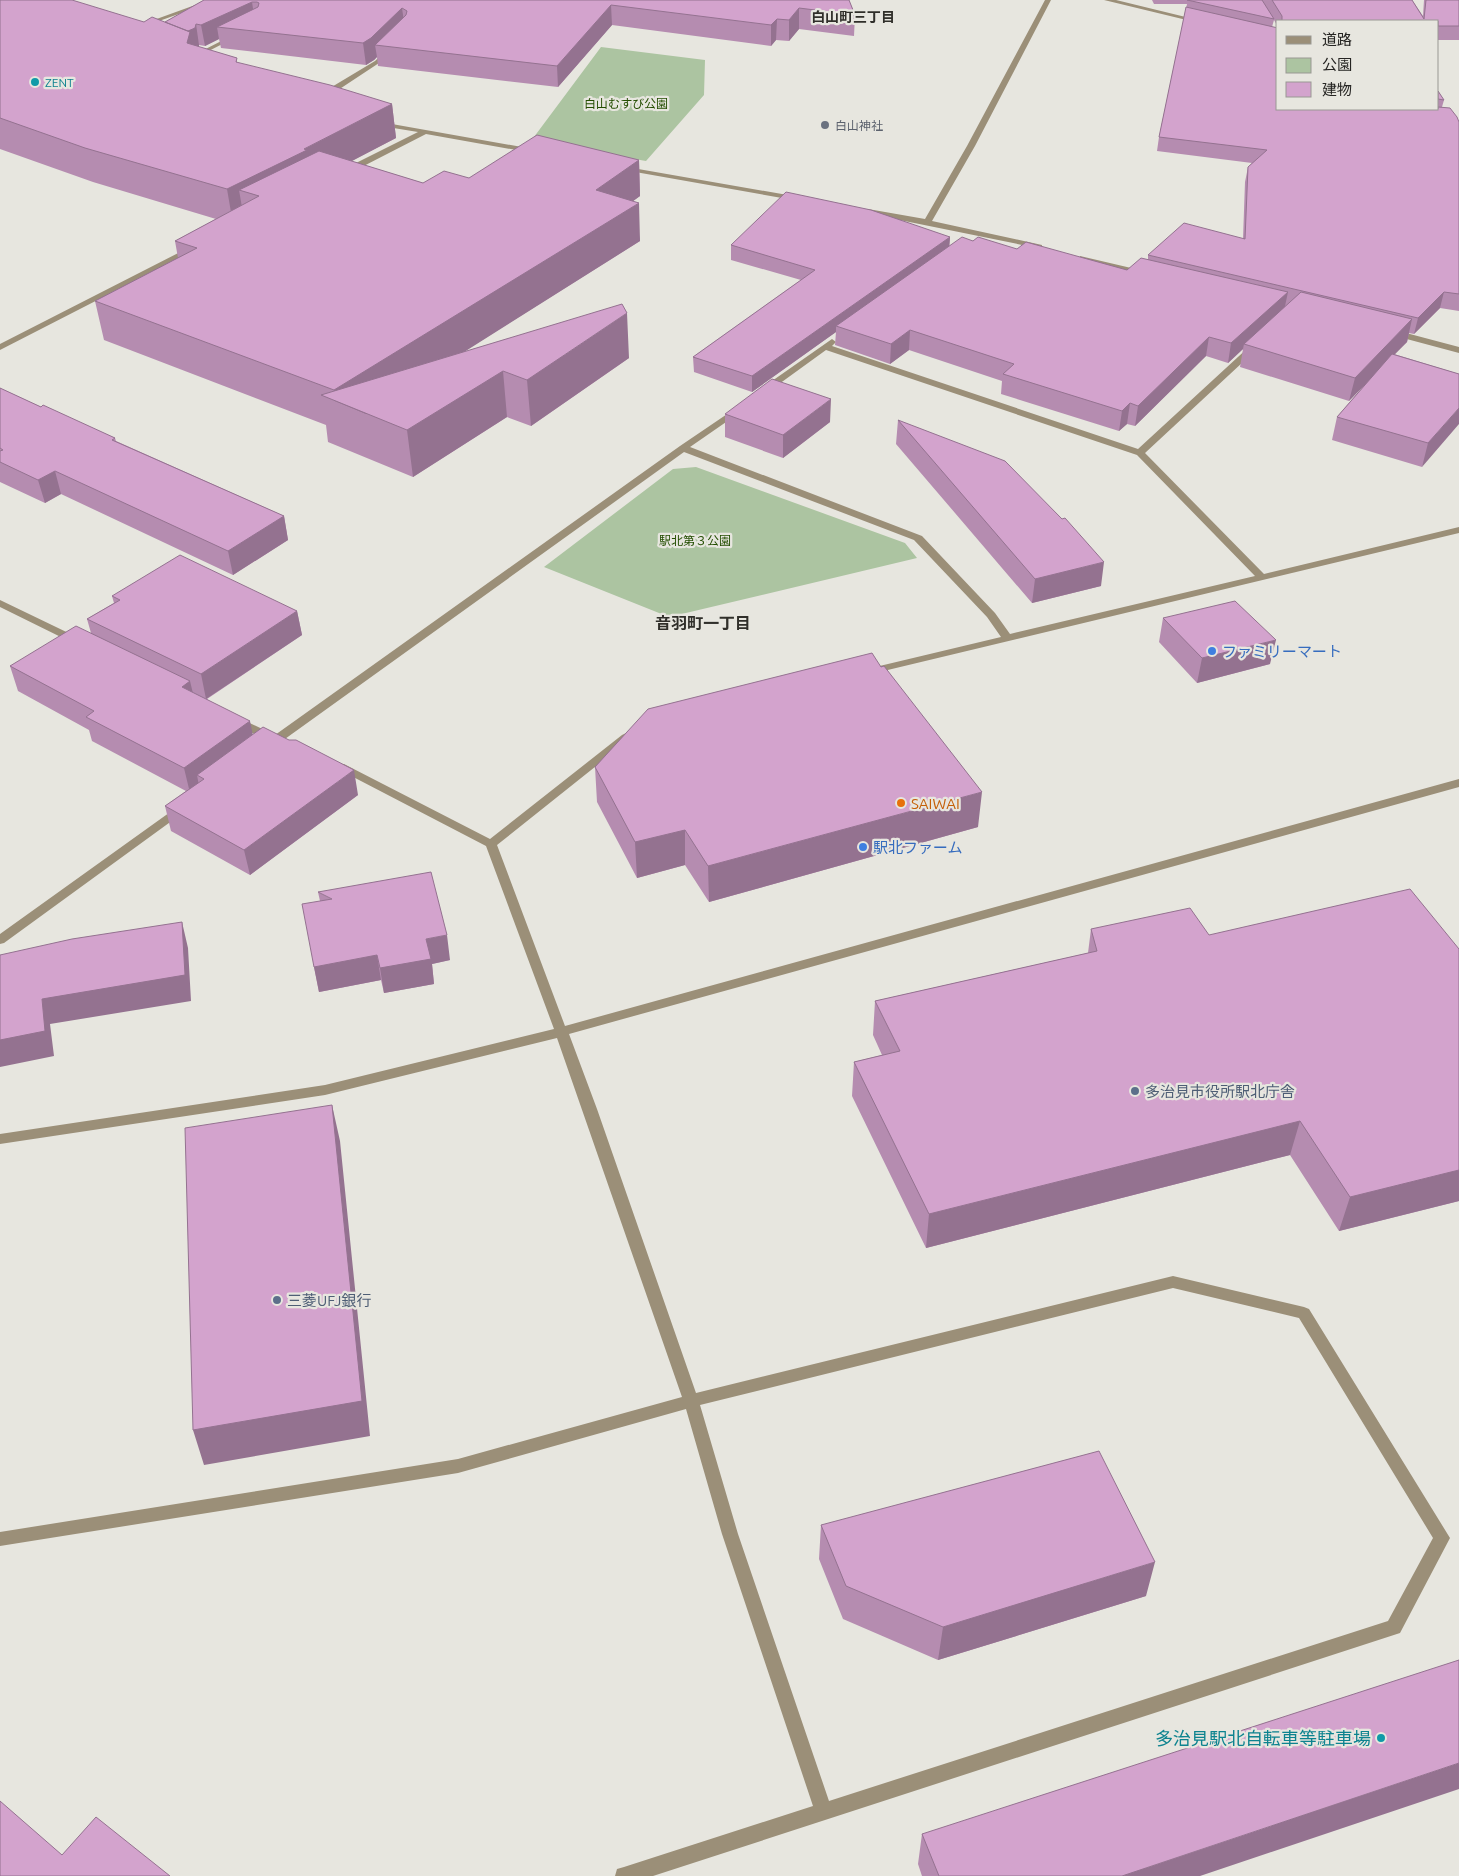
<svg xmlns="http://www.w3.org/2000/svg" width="1459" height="1876" font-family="Ubuntu,'Noto Sans JP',sans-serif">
	<rect width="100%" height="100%" fill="#e7e6df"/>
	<path fill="#acc4a1" d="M 601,47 L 705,60 L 704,95 L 646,161 L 531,141 Z
		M 696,467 L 905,543 L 917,558 L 669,617 L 544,567 L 673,469 Z"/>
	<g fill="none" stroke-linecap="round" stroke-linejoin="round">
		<path fill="#9b8f78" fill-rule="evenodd" d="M 209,0 L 218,0 L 145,26 L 140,25 Z
			M 1045,0 L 1051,0 L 975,146 L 932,221 L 1042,245 L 1042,249 L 865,213 L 864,211 L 868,209 L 925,219 L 967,146 Z
			M 1104,0 L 1116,0 L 1202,21 L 1199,23 Z
			M 233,35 L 238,36 L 195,58 L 190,57 Z
			M 386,50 L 391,51 L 379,63 L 326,98 L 320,98 L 320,94 L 375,61 Z
			M 375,121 L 533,149 L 537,151 L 533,153 L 426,134 L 350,173 L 344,173 L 344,169 L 418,132 L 375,125 Z
			M 621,166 L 799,197 L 803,199 L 799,201 L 624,170 L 620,168 Z
			M 190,247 L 197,249 L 0,350 L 0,344 Z
			M 1080,256 L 1144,271 L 1148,273 L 1144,275 L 1080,260 Z
			M 1391,329 L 1459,347 L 1459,353 L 1388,334 L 1387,332 Z
			M 832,339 L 836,342 L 832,346 L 1138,449 L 1251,345 L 1257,345 L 1257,349 L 1145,453 L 1264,574 L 1459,527 L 1459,533 L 871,674 L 866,671 L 867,669 L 1001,637 L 987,617 L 914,540 L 684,452 L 271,749 L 263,749 L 261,746 L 267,741 L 231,721 L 233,719 L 241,719 L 275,735 L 680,446 L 739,406 L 744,409 L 742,411 L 690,447 L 922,536 L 995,613 L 1010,634 L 1255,576 L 1137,455 L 826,350 L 768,392 L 762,392 L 762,388 Z
			M 0,600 L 83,640 L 84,642 L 83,644 L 75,644 L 0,607 Z
			M 626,733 L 630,735 L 632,737 L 630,739 L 497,845 L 565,1026 L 1459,779 L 1459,787 L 569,1034 L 597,1109 L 696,1393 L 1173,1276 L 1304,1307 L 1309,1309 L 1450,1538 L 1400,1633 L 653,1876 L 615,1876 L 617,1869 L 624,1867 L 813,1806 L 722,1534 L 686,1409 L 458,1473 L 0,1546 L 0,1532 L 458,1459 L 682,1397 L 557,1038 L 325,1095 L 0,1144 L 0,1134 L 325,1085 L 554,1029 L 486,846 L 334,767 L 336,764 L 344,764 L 490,839 L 622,735 ZM 1173,1288 L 1299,1318 L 1433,1538 L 1388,1621 L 829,1801 L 738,1534 L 700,1405 Z
			M 180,805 L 186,809 L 184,812 L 4,943 L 0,944 L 0,934 Z"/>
	</g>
	<path fill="#b58cb0" d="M 0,0 L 144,22 L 165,22 L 204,0 L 849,0 L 855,15 L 854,36 L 799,29 L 789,41 L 776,40 L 771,46 L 612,25 L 558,87 L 378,66 L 377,57 L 374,60 L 366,65 L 221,48 L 219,39 L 205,46 L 199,45 L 199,47 L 237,58 L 237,63 L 392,104 L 396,138 L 351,161 L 423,183 L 639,160 L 640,196 L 633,201 L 640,241 L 463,352 L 629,358 L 531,426 L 507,417 L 413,477 L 328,442 L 326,425 L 104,340 L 95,301 L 178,258 L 175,241 L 216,219 L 93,182 L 0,149 Z
		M 1152,0 L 1412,0 L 1423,16 L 1424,0 L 1459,0 L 1459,40 L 1438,40 L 1438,21 L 1278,21 L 1278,27 L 1274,20 L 1272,27 L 1278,109 L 1438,109 L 1438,91 L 1444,100 L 1442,107 L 1459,122 L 1459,311 L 1440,308 L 1414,334 L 1409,333 L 1407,342 L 1394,354 L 1459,374 L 1422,467 L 1332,440 L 1337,417 L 1367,382 L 1349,401 L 1240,367 L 1243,349 L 1228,363 L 1206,356 L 1135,426 L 1127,424 L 1119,431 L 1001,394 L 1002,381 L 909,350 L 890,364 L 835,345 L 836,332 L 752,392 L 694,372 L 693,357 L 801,280 L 731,260 L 731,245 L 950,237 L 949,246 L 973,241 L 1127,270 L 1148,259 L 1148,255 L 1243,239 L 1245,182 L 1248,167 L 1252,163 L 1157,151 L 1159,137 L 1187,4 L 1154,4 Z
		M 0,388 L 41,407 L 115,438 L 116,441 L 284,516 L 288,540 L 233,575 L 61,494 L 45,503 L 0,482 Z
		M 725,414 L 830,422 L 783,458 L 725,437 Z
		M 898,420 L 1101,586 L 1032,603 L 896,444 Z
		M 112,596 L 297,611 L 302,635 L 207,699 L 253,735 L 358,795 L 250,875 L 171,831 L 165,806 L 186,791 L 92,741 L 89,730 L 18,691 L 10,666 L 91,633 L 87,619 L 114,603 Z
		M 1163,618 L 1270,664 L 1197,683 L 1159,642 Z
		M 595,767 L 978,827 L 709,902 L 685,865 L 637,878 L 597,802 Z
		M 318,892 L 450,960 L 432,964 L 434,984 L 384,993 L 381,980 L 319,992 L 314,967 L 320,901 Z
		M 1091,929 L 1209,935 L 1459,949 L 1459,1201 L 1339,1231 L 1290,1155 L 926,1248 L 852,1096 L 854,1062 L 882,1055 L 873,1035 L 875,1001 L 1088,953 Z
		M 821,1525 L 1146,1596 L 938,1660 L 843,1619 L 819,1559 Z
		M 922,1834 L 1200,1876 L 922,1876 L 918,1864 Z"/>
	<path fill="#947290" d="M 252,2 L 255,22 L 217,27 L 219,39 L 205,46 L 201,25 Z
		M 611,5 L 612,25 L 558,87 L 557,66 Z
		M 402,8 L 405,29 L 375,45 L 377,57 L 374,60 L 366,65 L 363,43 Z
		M 799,8 L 799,29 L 789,41 L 789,20 Z
		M 777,19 L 776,40 L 771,46 L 771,25 Z
		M 196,24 L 199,45 L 199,49 L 187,43 L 186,32 Z
		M 392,104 L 396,138 L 312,182 L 259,196 L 239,190 L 244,219 L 233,224 L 227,189 Z
		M 639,160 L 640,196 L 598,227 L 596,190 Z
		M 639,203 L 640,241 L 366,414 L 335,401 L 334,390 Z
		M 950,237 L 949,252 L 836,326 L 836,332 L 752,392 L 752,376 Z
		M 1288,292 L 1284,311 L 1244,344 L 1243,349 L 1228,363 L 1231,343 Z
		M 1444,292 L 1440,308 L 1414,334 L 1418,318 Z
		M 627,313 L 629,358 L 531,426 L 527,380 Z
		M 1412,319 L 1407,342 L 1349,401 L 1355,378 Z
		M 910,330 L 909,350 L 890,364 L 891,344 Z
		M 1209,337 L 1206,356 L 1135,426 L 1138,406 Z
		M 503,371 L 507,417 L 413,477 L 407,430 Z
		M 831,399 L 830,422 L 783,458 L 783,435 Z
		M 1130,403 L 1127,424 L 1119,431 L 1122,411 Z
		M 1459,408 L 1459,424 L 1422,467 L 1428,443 Z
		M 55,471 L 61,494 L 45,503 L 38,480 Z
		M 284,516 L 288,540 L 233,575 L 228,551 Z
		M 1104,562 L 1101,586 L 1032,603 L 1035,579 Z
		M 297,611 L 302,635 L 206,699 L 201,674 Z
		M 1276,640 L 1270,664 L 1197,683 L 1202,658 Z
		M 190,681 L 196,706 L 182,687 Z
		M 250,721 L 255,745 L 197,775 L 199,786 L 190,793 L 184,768 Z
		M 354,770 L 358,795 L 250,875 L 244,850 Z
		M 982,792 L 978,827 L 709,902 L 708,866 Z
		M 685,830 L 685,865 L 637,878 L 635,842 Z
		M 182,922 L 188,948 L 191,1001 L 50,1024 L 54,1056 L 0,1067 L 0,1040 L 42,999 Z
		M 447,935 L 450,960 L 432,964 L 434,984 L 384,993 L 380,968 L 426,939 Z
		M 377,955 L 381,980 L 319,992 L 314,967 Z
		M 332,1105 L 340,1141 L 370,1436 L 204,1465 L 193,1430 Z
		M 1300,1121 L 1290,1155 L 926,1248 L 929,1214 Z
		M 1459,1170 L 1459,1201 L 1339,1231 L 1350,1197 Z
		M 1155,1562 L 1146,1596 L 938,1660 L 943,1627 Z
		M 1459,1763 L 1459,1789 L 1200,1876 L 1122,1876 Z"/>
	<path fill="#d3a3cd" stroke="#947290" d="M 0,0 L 72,0 L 144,22 L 152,17 L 190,32 L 187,43 L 237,58 L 236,62 L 330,85 L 392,104 L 304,149 L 307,150 L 227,189 L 85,148 L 0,118 Z
		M 204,0 L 849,0 L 855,15 L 799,8 L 789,20 L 777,19 L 771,25 L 611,5 L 557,66 L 375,45 L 406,15 L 407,11 L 402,8 L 371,38 L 363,43 L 217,27 L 258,7 L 259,3 L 257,2 L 252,2 L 201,25 L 196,24 L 195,28 L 188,31 L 165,22 Z
		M 1187,0 L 1262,0 L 1274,19 Z
		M 1272,0 L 1412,0 L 1424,19 L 1426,0 L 1459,0 L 1459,26 L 1438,26 L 1438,21 L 1282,21 L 1282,16 Z
		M 1186,7 L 1278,28 L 1278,109 L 1438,109 L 1438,107 L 1450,108 L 1457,117 L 1459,122 L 1459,294 L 1444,292 L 1418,318 L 1148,255 L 1184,223 L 1245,239 L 1248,167 L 1267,150 L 1159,137 Z
		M 1438,91 L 1444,100 L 1438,99 Z
		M 537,135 L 639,160 L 596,190 L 639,203 L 334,390 L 95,301 L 197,248 L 175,241 L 259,196 L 239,190 L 319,151 L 423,183 L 444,171 L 469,178 Z
		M 786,192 L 871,210 L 950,237 L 752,376 L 693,357 L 815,270 L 731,245 Z
		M 962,237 L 973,241 L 978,237 L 1017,249 L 1026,242 L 1127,270 L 1141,258 L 1288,292 L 1231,343 L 1209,337 L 1138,406 L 1130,403 L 1122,411 L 1003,374 L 1014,364 L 910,330 L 891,344 L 836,326 Z
		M 1301,292 L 1412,319 L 1355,378 L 1244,344 Z
		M 622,304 L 627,313 L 527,380 L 503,371 L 407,430 L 321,395 Z
		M 1392,354 L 1459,374 L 1459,408 L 1428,443 L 1337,417 Z
		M 772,379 L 831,399 L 783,435 L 725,414 Z
		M 0,388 L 41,407 L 43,405 L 115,438 L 112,440 L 284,516 L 228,551 L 55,471 L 38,480 L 0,462 L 0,451 L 3,450 L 0,448 Z
		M 898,420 L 1005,461 L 1062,519 L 1065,518 L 1104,562 L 1035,579 Z
		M 180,555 L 297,611 L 201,674 L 87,619 L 120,600 L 112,596 Z
		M 1235,601 L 1276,640 L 1202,658 L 1163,618 Z
		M 76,626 L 190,681 L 182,687 L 250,721 L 184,768 L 86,717 L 94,711 L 10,666 Z
		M 872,653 L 881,667 L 884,666 L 982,792 L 708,866 L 685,830 L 635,842 L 595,767 L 648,709 Z
		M 263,727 L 289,740 L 296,740 L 354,770 L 244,850 L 165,806 L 204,779 L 197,775 Z
		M 431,872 L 447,935 L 426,939 L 431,959 L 380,968 L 377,955 L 314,967 L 302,904 L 332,899 L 318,892 Z
		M 1410,889 L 1459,949 L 1459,1170 L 1350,1197 L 1300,1121 L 929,1214 L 854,1062 L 900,1051 L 875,1001 L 1097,951 L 1091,929 L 1190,908 L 1209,935 Z
		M 182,922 L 185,975 L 42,999 L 45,1031 L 0,1040 L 0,955 L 72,939 Z
		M 332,1105 L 362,1401 L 193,1430 L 185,1128 Z
		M 1099,1451 L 1155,1562 L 943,1627 L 846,1586 L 821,1525 Z
		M 1459,1660 L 1459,1763 L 1122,1876 L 939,1876 L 922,1834 Z
		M 0,1801 L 62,1855 L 96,1817 L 170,1876 L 0,1876 Z"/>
	<g fill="#0f9aa8" stroke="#e7e6df" stroke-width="2">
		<circle cx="35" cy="82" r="5"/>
		<circle cx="1381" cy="1738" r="5"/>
	</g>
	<circle fill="#6b7280" stroke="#e7e6df" stroke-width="2" cx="825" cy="125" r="5"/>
	<g fill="#3f7fe0" stroke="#e7e6df" stroke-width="2">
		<circle cx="1212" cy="651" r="5"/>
		<circle cx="863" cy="847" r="5"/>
	</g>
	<circle fill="#e8710a" stroke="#e7e6df" stroke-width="2" cx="901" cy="803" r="5"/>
	<g fill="#5c6f8a" stroke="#e7e6df" stroke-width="2">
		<circle cx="1135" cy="1091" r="5"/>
		<circle cx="277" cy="1300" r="5"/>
	</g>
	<g text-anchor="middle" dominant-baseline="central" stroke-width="4.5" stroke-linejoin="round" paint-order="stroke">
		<g font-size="12" fill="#0d838f" stroke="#e7e6df" text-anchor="start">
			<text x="45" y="82">ZENT</text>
		</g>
		<g font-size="12" fill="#234d00" stroke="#e7e6df">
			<text x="626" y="103">白山むすび公園</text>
			<text x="695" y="540">駅北第３公園</text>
		</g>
		<g font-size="12" fill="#5b616d" stroke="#e7e6df" text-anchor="start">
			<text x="835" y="125">白山神社</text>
		</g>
		<g font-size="14" font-weight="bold" fill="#302f2a" stroke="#e7e6df">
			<text x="853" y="17">白山町三丁目</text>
		</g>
		<g font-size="15" fill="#366cbe" stroke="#e7e6df" text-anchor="start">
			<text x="1222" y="651">ファミリーマート</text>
			<text x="873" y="847">駅北ファーム</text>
		</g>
		<g font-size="15" fill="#c56008" stroke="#e7e6df" text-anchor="start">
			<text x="911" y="803">SAIWAI</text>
		</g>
		<g font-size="15" fill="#4e5e75" stroke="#e7e6df" text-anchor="start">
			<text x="1145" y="1091">多治見市役所駅北庁舎</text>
			<text x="287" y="1300">三菱UFJ銀行</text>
		</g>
		<g font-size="16" font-weight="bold" fill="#302f2a" stroke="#e7e6df">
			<text x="703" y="623">音羽町一丁目</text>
		</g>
		<g font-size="18" fill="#0d838f" stroke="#e7e6df" text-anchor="end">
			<text x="1371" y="1738">多治見駅北自転車等駐車場</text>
		</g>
	</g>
	<rect x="1276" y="20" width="162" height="90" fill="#e7e6df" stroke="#999893"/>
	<rect x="1286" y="36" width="25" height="8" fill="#9b8f78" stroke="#999893"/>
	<text x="1322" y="45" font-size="15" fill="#252422">道路</text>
	<rect x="1286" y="58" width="25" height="15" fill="#acc4a1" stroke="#999893"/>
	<text x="1322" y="70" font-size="15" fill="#252422">公園</text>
	<rect x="1286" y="82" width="25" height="15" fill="#d3a3cd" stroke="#999893"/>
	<text x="1322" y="95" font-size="15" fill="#252422">建物</text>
</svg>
